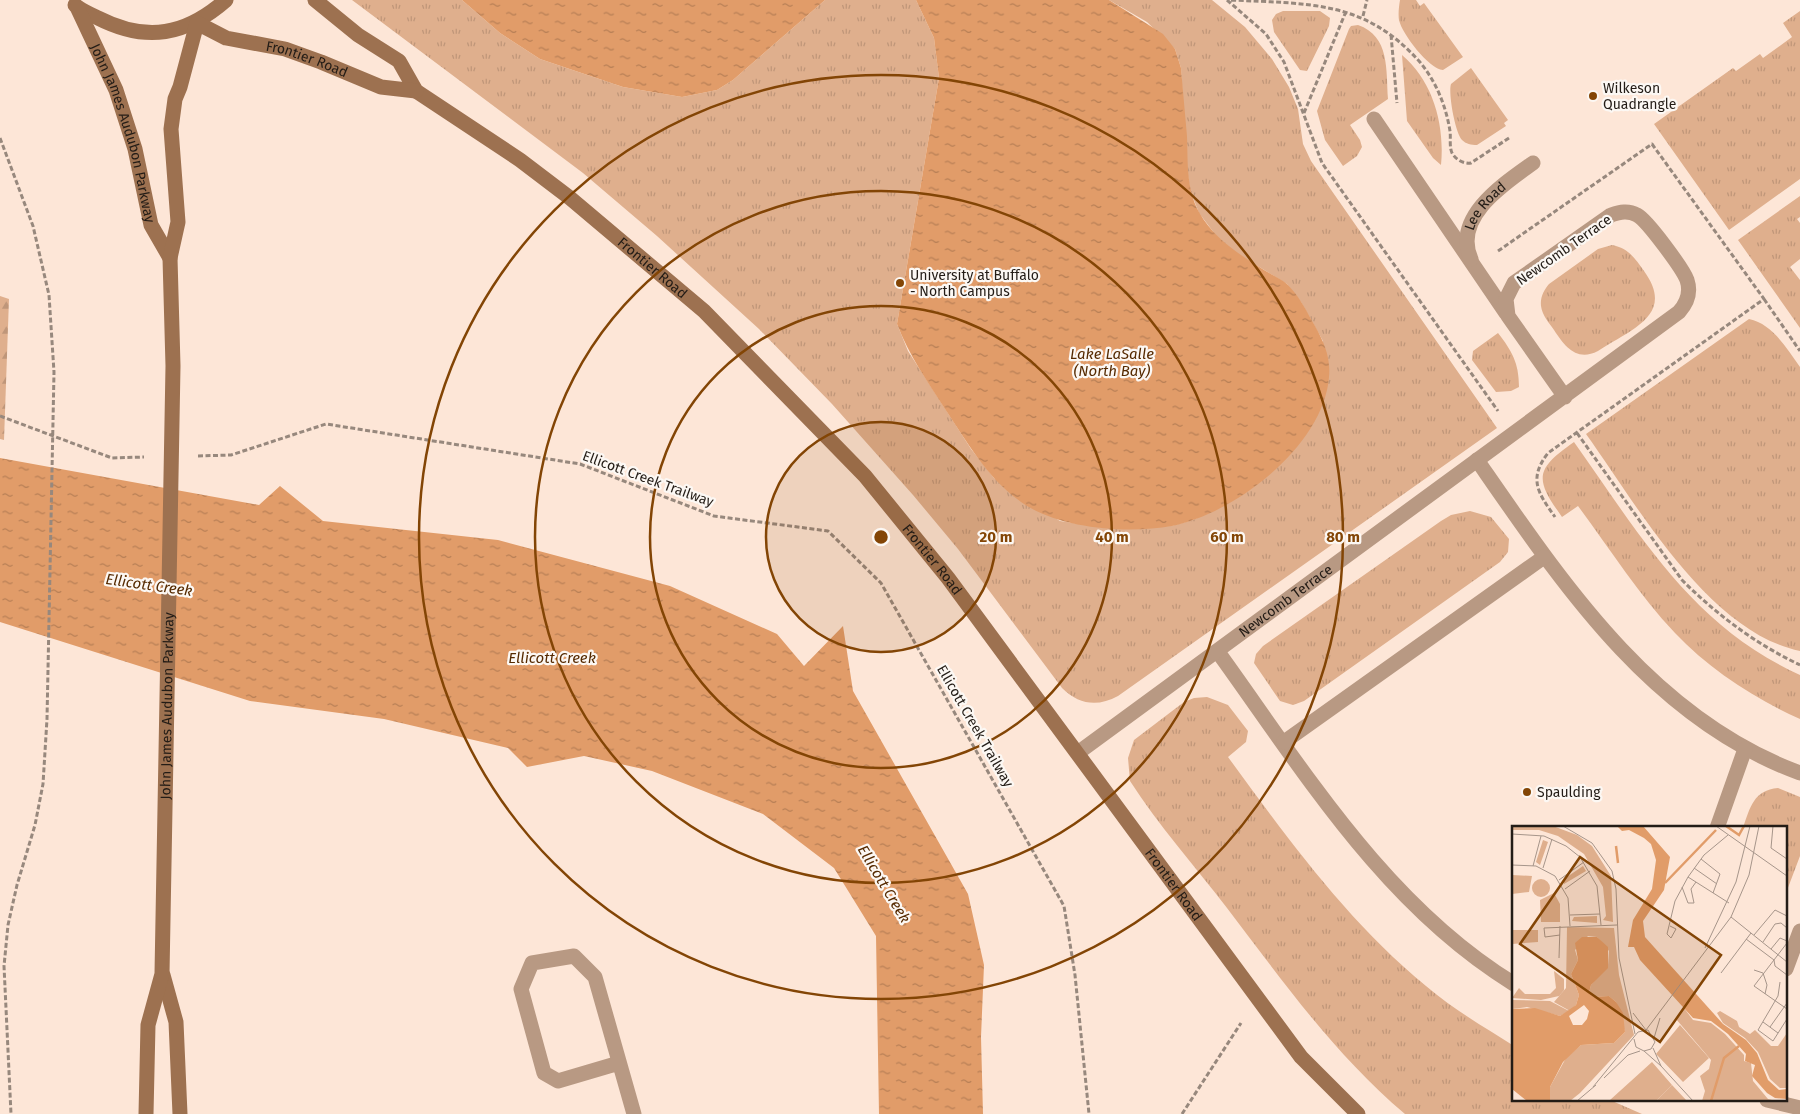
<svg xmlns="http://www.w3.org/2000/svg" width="1800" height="1114" font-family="'Fira Sans',sans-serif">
	<defs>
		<pattern id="grass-tufts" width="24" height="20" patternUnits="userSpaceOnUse" patternTransform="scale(1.25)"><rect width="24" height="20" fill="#dfaf8d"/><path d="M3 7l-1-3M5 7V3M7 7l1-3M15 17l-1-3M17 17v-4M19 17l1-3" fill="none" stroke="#bf9679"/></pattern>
		<pattern id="forest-firs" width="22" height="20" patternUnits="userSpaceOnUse" patternTransform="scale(1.25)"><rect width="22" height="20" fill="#dfaf8d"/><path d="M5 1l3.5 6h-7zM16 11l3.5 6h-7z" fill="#bf9679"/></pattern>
		<pattern id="water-ripples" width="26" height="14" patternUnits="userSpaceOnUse" patternTransform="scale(1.25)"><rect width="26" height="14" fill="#e19c69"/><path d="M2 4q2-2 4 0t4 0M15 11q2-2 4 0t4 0" fill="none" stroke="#b67e55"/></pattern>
	</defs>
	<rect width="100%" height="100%" fill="#fde6d7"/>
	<path fill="url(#grass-tufts)" d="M 352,0 L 462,0 L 500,33 L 540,59 L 623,87 L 682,97 L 717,90 L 733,80 L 825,0 L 916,0 L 934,38 L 939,78 L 897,324 L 908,351 L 971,449 L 994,478 L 1060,521 L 1105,528 L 1171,526 L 1193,520 L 1228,503 L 1256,484 L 1323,341 L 1301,302 L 1287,284 L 1235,252 L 1218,238 L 1199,213 L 1190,190 L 1187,169 L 1181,68 L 1175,49 L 1147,22 L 1109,0 L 1212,0 L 1245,27 L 1272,59 L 1289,87 L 1298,109 L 1303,144 L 1311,161 L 1497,428 L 1118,696 C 1098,707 1079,705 1062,688 L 958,549 L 913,495 L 832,404 L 759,329 L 657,236 L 583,173 Z
		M 1400,0 L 1416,0 L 1420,6 L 1424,3 L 1463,57 L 1443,70 C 1429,69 1402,34 1399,20 C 1398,14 1399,6 1400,0 Z
		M 1283,11 L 1320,11 L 1330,18 L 1329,26 L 1307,71 L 1300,70 L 1274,32 L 1272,20 L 1276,14 Z
		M 1800,11 L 1800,179 L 1729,230 L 1654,124 L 1733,68 L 1736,71 L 1760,54 L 1763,58 L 1792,37 L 1783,23 Z
		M 1358,25 C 1390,36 1386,70 1388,99 L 1350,125 L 1360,140 L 1362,147 L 1357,156 L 1343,166 L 1325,140 L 1317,111 L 1349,29 L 1351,26 Z
		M 1402,55 C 1433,81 1445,125 1441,165 L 1433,158 L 1407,121 Z
		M 1471,68 L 1508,120 L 1504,123 L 1506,126 L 1477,145 C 1471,145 1466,144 1462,140 C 1455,132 1448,93 1451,84 Z
		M 1800,196 L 1800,217 L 1797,219 L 1800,223 L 1800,259 L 1790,267 L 1800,280 L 1800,328 L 1738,240 Z
		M 1612,245 C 1628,248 1635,258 1644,271 C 1676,315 1631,329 1598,351 C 1577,362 1565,347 1554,330 C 1549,323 1542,315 1541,306 C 1540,297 1544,290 1549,284 L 1598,249 Z
		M 1749,319 C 1773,324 1787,349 1800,367 L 1800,651 C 1708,632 1637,505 1586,434 Z
		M 1498,333 C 1512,351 1519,363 1519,387 L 1511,391 L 1496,392 L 1472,360 L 1473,351 Z
		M 1574,442 C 1640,535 1692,626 1800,675 L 1800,719 C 1755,699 1709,669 1675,633 C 1639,595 1610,549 1578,506 L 1562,517 C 1535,479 1534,470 1574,442 Z
		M 1470,511 L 1491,517 L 1509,539 L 1508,552 L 1500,562 L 1304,701 L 1293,705 L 1280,701 L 1254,663 L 1256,654 L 1263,646 L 1441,521 L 1451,515 Z
		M 1207,697 L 1228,705 L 1248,731 L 1246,742 L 1228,757 C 1288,839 1347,921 1426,986 C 1453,1009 1484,1027 1514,1046 L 1514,1100 L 1610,1100 L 1642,1114 L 1405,1114 C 1334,1054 1282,980 1227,908 C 1195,866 1158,825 1130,781 L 1128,758 L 1134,740 L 1184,702 L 1194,698 Z
		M 1778,788 L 1800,797 L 1800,856 L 1786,893 L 1786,828 L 1743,828 C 1750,807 1754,790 1778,788 Z"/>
	<path fill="url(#forest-firs)" d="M 0,296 L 9,299 L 4,440 L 0,439 Z"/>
	<path fill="url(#water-ripples)" d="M 462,0 L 825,0 L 733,80 L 717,90 L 682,97 L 623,87 L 540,59 L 500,33 Z
		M 916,0 L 1109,0 L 1163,34 L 1175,49 L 1181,68 C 1183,91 1185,114 1187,136 C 1188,162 1186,188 1199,212 C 1214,239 1239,254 1264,270 C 1272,275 1282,279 1288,285 C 1300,297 1307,312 1315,326 C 1324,342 1331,358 1329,377 C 1324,445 1236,513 1172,526 C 1127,534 1059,529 1021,502 C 988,479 967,442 945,409 C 927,381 909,355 897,324 L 939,78 L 934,38 Z
		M 0,458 L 259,505 L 280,486 L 323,521 L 498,540 L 670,586 L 777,634 L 804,666 L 843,626 L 853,691 L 968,894 L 984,965 L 981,1037 L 983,1114 L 879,1114 L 876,936 L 834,868 L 763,814 L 652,771 L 584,756 L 527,767 L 508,748 L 384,719 L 250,701 L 0,622 Z"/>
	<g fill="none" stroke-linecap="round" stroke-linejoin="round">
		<path stroke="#97887d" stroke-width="3" stroke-dasharray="5 2.5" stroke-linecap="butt" d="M 1227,0 L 1266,34 L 1284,62 L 1322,163 L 1498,411
			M 1231,0 C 1309,4 1364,0 1419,61 C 1436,81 1446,106 1450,131 C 1451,138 1449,146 1452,153 C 1456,160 1464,164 1471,163 L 1509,138
			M 1363,16 L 1367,0
			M 1391,35 L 1397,103
			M 1304,113 L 1347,9
			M 0,138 L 33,226 L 49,295 L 54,372 L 47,719 L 43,784 L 35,825 L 17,885 L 8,925 L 4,966 L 11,1114
			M 1498,251 L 1652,144 L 1764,299 L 1548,453 C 1528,479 1538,493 1555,517
			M 1764,299 L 1800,351
			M 0,416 L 112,458 L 144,457
			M 1577,433 L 1682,580 C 1717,615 1756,644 1800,665
			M 198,456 L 231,455 L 326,424 L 580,464 L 714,516 L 828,531 L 881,583 L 1064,906 L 1075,975 L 1089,1114
			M 1182,1114 L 1241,1023"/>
		<g stroke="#b89983" stroke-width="15">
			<path d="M 1374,119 L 1506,313"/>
			<path id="s1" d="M 1471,259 C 1452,217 1505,183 1533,163"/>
			<path d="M 1477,460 C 1563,584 1652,719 1800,773"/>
			<path d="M 1218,652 C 1304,771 1385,905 1514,984"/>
			<path d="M 1284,742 L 1544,557"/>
			<path id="s2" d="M 1079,752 L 1679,312 C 1687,303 1691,292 1687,280 C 1683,269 1647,220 1637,215 C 1628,210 1620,212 1611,215 L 1514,283 L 1506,299 L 1508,316 L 1565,397"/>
			<path d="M 1717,828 L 1745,749"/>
			<path d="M 1786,969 L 1800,931"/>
			<path d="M 619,1063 L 558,1081 L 544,1073 L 521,989 L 532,963 L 574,956 L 595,977 L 634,1114"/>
			<path d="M 1767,1100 L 1800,1108"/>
		</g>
		<g stroke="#9d7150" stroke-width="15">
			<path id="s3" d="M 315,0 L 358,35 L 399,61 L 416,91 L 520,160 L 570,198 L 704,311 L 865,476 L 948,578 L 1301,1057 L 1358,1114"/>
			<path d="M 75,5 C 81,11 91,14 98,18 C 147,43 186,35 226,0"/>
			<path id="s4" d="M 77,7 L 116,90 L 135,149 L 151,225 L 170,258"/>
			<path d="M 163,975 L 176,1022 L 180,1114"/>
			<path id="s5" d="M 146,1114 L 148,1025 L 162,974 L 173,366 L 170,258 L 178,222 L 171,129 L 175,99 L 180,87 L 197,23 L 226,38 L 285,49 L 321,62 L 381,87 L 416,91"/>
		</g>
	</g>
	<circle cx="881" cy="537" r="115" fill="#834505" fill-opacity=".12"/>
	<g fill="none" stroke="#834505" stroke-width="2.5">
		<circle cx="881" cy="537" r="115"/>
		<circle cx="881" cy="537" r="231"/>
		<circle cx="881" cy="537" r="346"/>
		<circle cx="881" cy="537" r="462"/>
	</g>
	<g fill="#834505" stroke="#fcf8f4" stroke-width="2">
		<circle cx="1593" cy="96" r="5"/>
		<circle cx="900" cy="283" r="5"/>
		<circle cx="1527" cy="792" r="5"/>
	</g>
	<g text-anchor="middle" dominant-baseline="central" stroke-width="4.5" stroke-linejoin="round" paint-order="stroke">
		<g font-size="14" fill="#231c16" stroke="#fcf8f4">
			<text stroke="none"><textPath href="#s5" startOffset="1214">Frontier Road</textPath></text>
			<text stroke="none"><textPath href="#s4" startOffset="135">John James Audubon Parkway</textPath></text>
			<text stroke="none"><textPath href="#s1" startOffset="59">Lee Road</textPath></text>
			<text transform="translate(1564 250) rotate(-35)">Newcomb Terrace</text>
			<text stroke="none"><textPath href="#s3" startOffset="434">Frontier Road</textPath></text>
			<text transform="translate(648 479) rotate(20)">Ellicott Creek Trailway</text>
			<text stroke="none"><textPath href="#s3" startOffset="839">Frontier Road</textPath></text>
			<text stroke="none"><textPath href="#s2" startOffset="256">Newcomb Terrace</textPath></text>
			<text stroke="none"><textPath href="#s5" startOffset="410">John James Audubon Parkway</textPath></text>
			<text transform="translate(975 726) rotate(60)">Ellicott Creek Trailway</text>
			<text stroke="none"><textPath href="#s3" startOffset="1244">Frontier Road</textPath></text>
		</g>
		<g font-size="14" fill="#231c16" stroke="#fcf8f4" text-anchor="start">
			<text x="1603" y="88">Wilkeson<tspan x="1603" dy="16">Quadrangle</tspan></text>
			<text x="910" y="275">University at Buffalo<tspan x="910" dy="16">- North Campus</tspan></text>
			<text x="1537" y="792">Spaulding</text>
		</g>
		<g font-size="15" font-style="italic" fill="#562a00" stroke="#fcf8f4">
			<text x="1112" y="354">Lake LaSalle<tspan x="1112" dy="17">(North Bay)</tspan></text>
			<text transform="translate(149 585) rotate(8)">Ellicott Creek</text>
			<text x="552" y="658">Ellicott Creek</text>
			<text transform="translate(884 884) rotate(59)">Ellicott Creek</text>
		</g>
	</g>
	<g transform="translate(1512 826)">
		<rect width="275" height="275" fill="#fde6d7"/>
		<path d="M 0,0 L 41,0 L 65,9 L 80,20 L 99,50 L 101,96 L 91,94 L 94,90 L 91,61 L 72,28 L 46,10 L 27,4 L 0,4 ZM 31,14 L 36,16 L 28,39 L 24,36 ZM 71,40 L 74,45 L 52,58 L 52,53 ZM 0,49 L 20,50 L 17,66 L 0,68 ZM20 62a9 9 0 1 1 18 0a9 9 0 1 1-18 0ZM 42,67 L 48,78 L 48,96 L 29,96 L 28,74 ZM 85,90 L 85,97 L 60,95 L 62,91 ZM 55,101 L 102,102 L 107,149 L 122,209 L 68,267 L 58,275 L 38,275 L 38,261 L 54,232 L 69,219 L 102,217 L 113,206 L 104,176 L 97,170 L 82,171 L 77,167 L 79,159 L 96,139 L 97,125 L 85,111 L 76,110 L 63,124 L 66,134 L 59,148 L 67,169 L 64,179 L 58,185 L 42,176 L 54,162 ZM 1,104 L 26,104 L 26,116 L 0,118 ZM 42,145 L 52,153 L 52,164 L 47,170 L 29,174 L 0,172 L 7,162 L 13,168 L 38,168 L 44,162 ZM 0,174 L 38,175 L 57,185 L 48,190 L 15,181 L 0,183 Z" fill="#dfaf8d"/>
		<path d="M 172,182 L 181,194 L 199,197 L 213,208 L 232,229 L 232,235 L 239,237 L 241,255 L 256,273 L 264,275 L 190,275 L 193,265 L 188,250 L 197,243 L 199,234 L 164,193 ZM 208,185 L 225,195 L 227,201 L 238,208 L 243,204 L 259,220 L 266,220 L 275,207 L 275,262 L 268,262 L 258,253 L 246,226 L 233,212 L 211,197 L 205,187 ZM 160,259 L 175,275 L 144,275 Z" fill="#dfaf8d"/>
		<path d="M 168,199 L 197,232 L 171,256 L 144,228 ZM 140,236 L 160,259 L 144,275 L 98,274 Z" fill="#dfaf8d"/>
		<path d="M 105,0 L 131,0 L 158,31 L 152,64 L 131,95 L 133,111 L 211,198 L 234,214 L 245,227 L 256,254 L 267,264 L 275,263 L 275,273 L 263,272 L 255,267 L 240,250 L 243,239 L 233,235 L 234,228 L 216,208 L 199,195 L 181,192 L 128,134 L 122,121 L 116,121 L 121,94 L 140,63 L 144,34 L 139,18 L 132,12 L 117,4 L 110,5 ZM 70,111 L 85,111 L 96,121 L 96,142 L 79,159 L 77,167 L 82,171 L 97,170 L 104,176 L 111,187 L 113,206 L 102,217 L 69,219 L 51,236 L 38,261 L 38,275 L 15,275 L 0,263 L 0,183 L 23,182 L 48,190 L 64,179 L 67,169 L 59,148 L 66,134 L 63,117 ZM 72,179 L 77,185 L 75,193 L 70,199 L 61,199 L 57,190 Z" fill="#e19c69" fill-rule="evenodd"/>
		<path fill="none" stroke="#e19c69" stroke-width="2.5" d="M 214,0 L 227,9 L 232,0M 104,20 L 106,37M 153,57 L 204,4M 199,275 L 212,232 L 227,220"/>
		<path fill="none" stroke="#a6958a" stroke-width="1" d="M 51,0 L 80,17 L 100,45 L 104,63 L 107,132 L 123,208M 204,0 L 275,50M 261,0 L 259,22 L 275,33M 0,8 L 32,10 L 54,20 L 68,31 L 85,60 L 89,99M 216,9 L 192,29 L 176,51 L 217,77M 189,33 L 208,48 L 201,67M 0,39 L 24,40 L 43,50 L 56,72 L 58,100M 21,40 L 29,10M 31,42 L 40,13M 182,42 L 205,58M 47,54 L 72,36M 170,61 L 176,77 L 182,77 L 179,63 L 184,56M 53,63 L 78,45M 58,89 L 88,88M 219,91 L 275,136M 158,100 L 164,103 L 159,112 L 155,108 L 163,75 L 176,51M 48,109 L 33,111 L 32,102 L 105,99M 242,109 L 263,84 L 275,90M 234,113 L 262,134 L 263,140 L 275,149M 251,116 L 263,98 L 269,97 L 275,102M 275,117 L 242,160 L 275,183M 193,122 L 224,56 L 238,0M 259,123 L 268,112 L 275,115M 47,132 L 48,100M 242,144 L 251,147 L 255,159 L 253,168M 209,147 L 239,107M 268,156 L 266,170 L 246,204 L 261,215 L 275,193M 121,187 L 134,204M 251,196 L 266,207M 258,201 L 275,177M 134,204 L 219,91 L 237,49 L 247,0M 142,212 L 148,192M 141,222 L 149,240 L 181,275M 132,225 L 149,240M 92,252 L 116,229 L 128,225M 81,261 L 126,206 L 136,204 L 143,216 L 139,223 L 132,225 L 124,221 L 122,213M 65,275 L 84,259"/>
		<path fill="#834505" fill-opacity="0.15" stroke="#834505" stroke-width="2.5" d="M 68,31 L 209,129 L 148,216 L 8,118 Z"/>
		<rect width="275" height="275" fill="none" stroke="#231c16" stroke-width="2.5"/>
	</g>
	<circle cx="881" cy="537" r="8" fill="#834505" stroke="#fcf8f4" stroke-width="2.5"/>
	<g font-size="15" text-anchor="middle" font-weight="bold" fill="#834505" stroke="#fcf8f4" stroke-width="4.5" stroke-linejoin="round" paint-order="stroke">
		<text x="996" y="542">20 m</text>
		<text x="1112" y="542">40 m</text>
		<text x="1227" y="542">60 m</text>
		<text x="1343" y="542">80 m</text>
	</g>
</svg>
